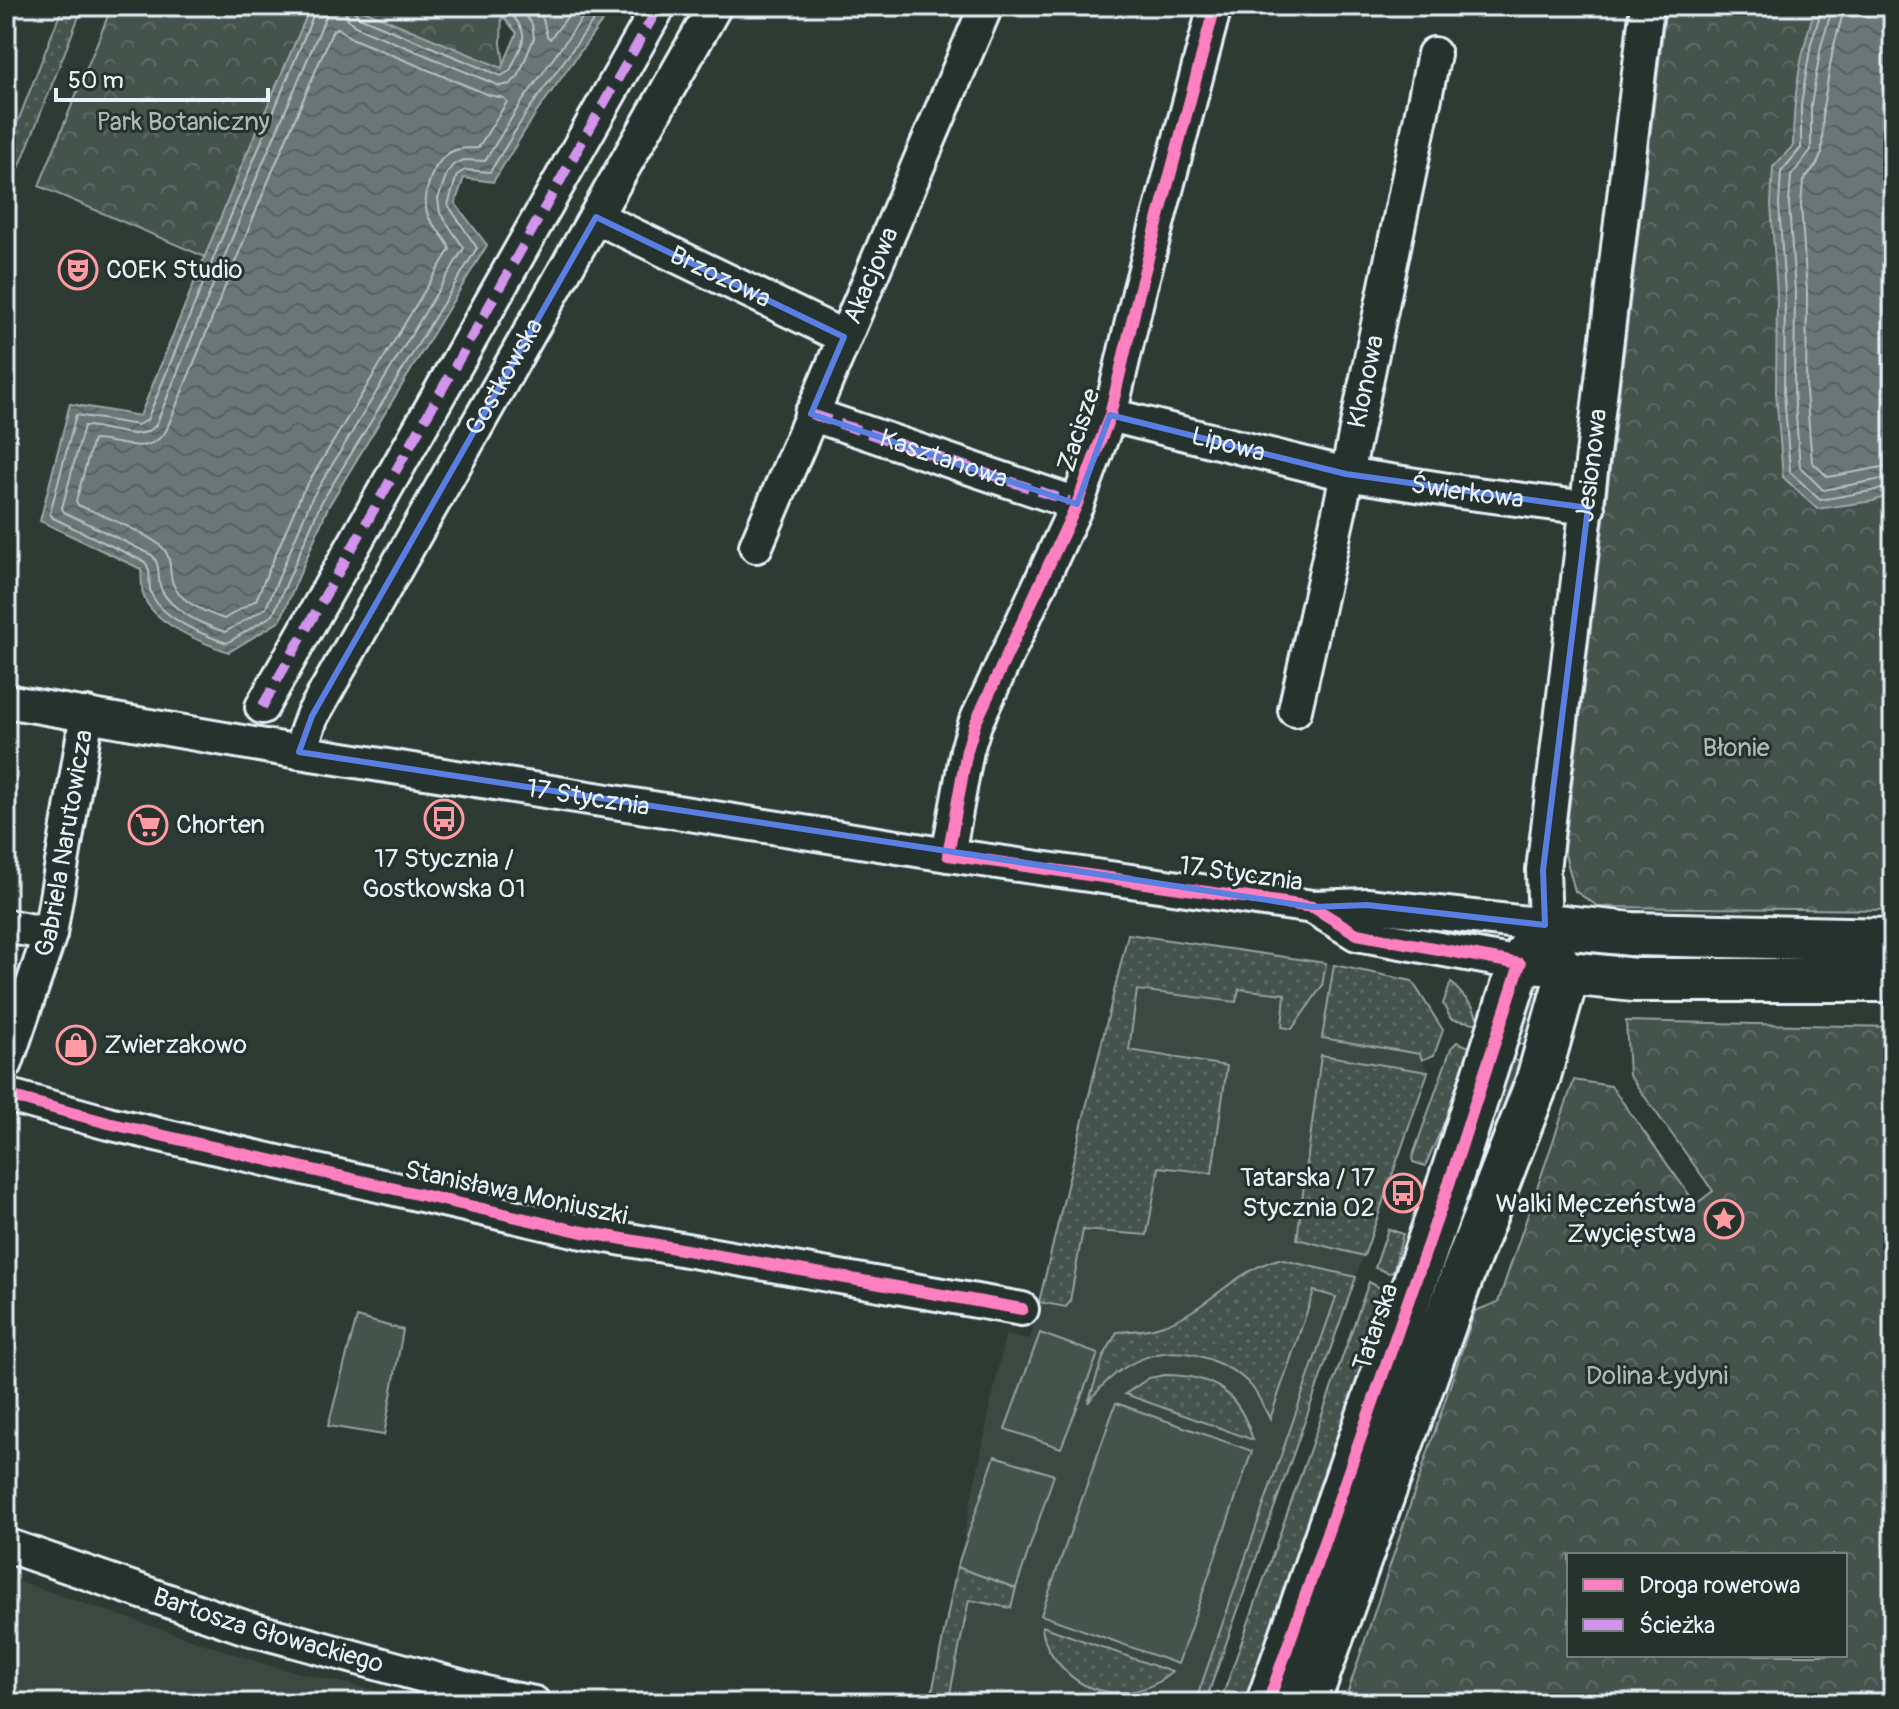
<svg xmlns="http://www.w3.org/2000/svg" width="1899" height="1709" font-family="Pangolin,sans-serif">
	<defs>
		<pattern id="grass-dots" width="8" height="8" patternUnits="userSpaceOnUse" patternTransform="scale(2)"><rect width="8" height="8" fill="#45524e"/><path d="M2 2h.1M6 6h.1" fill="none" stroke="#606b68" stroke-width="1.8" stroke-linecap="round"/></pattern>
		<pattern id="park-crowns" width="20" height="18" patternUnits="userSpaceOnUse" patternTransform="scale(2)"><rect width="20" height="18" fill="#45524e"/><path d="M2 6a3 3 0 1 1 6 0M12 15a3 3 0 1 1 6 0" fill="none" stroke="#606b68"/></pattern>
		<pattern id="water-waves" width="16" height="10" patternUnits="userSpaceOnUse" patternTransform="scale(2)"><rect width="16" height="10" fill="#6b7775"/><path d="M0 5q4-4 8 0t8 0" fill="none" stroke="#586060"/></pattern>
	</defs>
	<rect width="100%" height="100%" fill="#2e3b35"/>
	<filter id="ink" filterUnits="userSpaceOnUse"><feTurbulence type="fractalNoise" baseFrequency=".0125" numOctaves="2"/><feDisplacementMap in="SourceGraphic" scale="16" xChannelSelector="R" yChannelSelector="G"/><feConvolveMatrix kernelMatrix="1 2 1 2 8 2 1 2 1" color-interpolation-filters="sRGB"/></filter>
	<g filter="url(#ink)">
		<path fill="#3b4843" d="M 1128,934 L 1328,963 L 1384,976 L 1428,1072 L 1206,1703 L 930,1703 L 1005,1335 L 1030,1339 Z
			M 6,1577 L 267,1665 L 428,1703 L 6,1703 Z"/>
		<path fill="url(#grass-dots)" stroke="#96a2a3" stroke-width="2" d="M 63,6 L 83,6 L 6,201 L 6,152 Z
			M 1128,934 L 1326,963 L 1322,986 L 1292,1029 L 1282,1027 L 1285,994 L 1239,989 L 1236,1002 L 1137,990 L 1129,1050 L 1227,1066 L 1212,1173 L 1159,1167 L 1147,1235 L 1083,1230 L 1070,1301 L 1066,1307 L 1039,1302 Z
			M 1334,965 L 1412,981 L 1443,1030 L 1434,1055 L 1422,1060 L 1420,1054 L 1322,1038 Z
			M 1451,982 L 1473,1007 L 1480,1024 L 1451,1019 L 1443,1004 Z
			M 1536,991 L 1542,998 L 1527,1047 L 1511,1041 L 1531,992 Z
			M 1457,1042 L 1477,1050 L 1425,1166 L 1413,1162 L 1412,1158 L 1451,1048 Z
			M 1321,1055 L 1428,1072 L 1364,1256 L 1297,1239 Z
			M 1506,1058 L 1521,1062 L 1290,1682 Z
			M 1388,1229 L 1403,1234 L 1393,1272 L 1389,1273 L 1375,1268 Z
			M 1279,1259 L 1356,1277 L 1205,1703 L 1195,1703 L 1336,1297 L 1314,1291 L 1270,1419 C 1264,1408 1259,1396 1252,1387 C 1244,1377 1233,1370 1222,1365 C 1170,1337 1121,1358 1088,1403 L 1103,1358 L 1117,1332 C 1131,1331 1146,1331 1160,1326 C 1205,1313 1234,1270 1279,1259 Z
			M 1369,1282 L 1390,1293 L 1252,1703 L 1220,1703 Z
			M 1165,1375 C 1215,1375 1239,1393 1253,1440 L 1125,1394 L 1149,1378 Z
			M 957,1567 L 1016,1588 L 1011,1608 L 969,1600 L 948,1703 L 930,1703 Z
			M 1042,1626 L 1172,1672 C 1138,1701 1089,1700 1060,1665 C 1050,1653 1043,1642 1042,1626 Z"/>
		<path fill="url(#park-crowns)" stroke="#96a2a3" stroke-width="2" fill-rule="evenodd" d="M 112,6 L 499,6 L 502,12 L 501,44 L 506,75 L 238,271 L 39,186 Z
			M 1666,6 L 1893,6 L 1893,910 L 1599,907 L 1575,891 L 1564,851 Z
			M 1626,1021 L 1893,1027 L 1893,1703 L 1344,1703 L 1475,1311 L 1498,1302 L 1574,1080 L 1611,1086 L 1696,1204 L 1713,1191 L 1629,1075 ZM 1569,1555 L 1845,1555 L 1845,1655 L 1569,1655 Z"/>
		<path fill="#45524e" stroke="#96a2a3" stroke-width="2" d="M 357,1317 L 403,1330 L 384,1435 L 328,1426 Z
			M 1040,1333 L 1098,1354 L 1061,1448 L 1005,1429 Z
			M 1116,1403 L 1252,1451 L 1178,1664 L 1041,1615 Z
			M 995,1456 L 1054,1475 L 1016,1588 L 957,1567 Z"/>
		<path fill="url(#water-waves)" stroke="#9da8a9" stroke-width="2" d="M 311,6 L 354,6 L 502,68 L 517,33 L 494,6 L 613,6 L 534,116 L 493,182 L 464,178 L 455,203 L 487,245 L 328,507 L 280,621 L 229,652 C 204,644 150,622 143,594 C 141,586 142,577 141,569 L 40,521 L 70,404 L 140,416 L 242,165 Z
			M 1816,6 L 1893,6 L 1893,494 L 1873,501 L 1817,509 L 1783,477 L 1776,392 L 1777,293 L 1771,204 L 1773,167 L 1793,146 C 1793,97 1800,52 1816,6 Z"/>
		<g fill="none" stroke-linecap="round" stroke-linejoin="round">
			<path stroke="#b6c0c4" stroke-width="2" d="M 317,6 L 147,420 L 138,425 L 76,415 L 50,513 L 53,518 L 145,562 C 153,572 147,582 151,593 C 161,618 203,635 227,643 L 273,615 L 321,503 L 477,248 L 448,205 L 457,175 L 465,170 L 490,172 L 527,112 L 604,6
				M 327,6 L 326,16 L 259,172 L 156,425 C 139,445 106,425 84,426 L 62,508 L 64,512 L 152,555 C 162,566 156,579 162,591 C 174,613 204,625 225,632 L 266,608 L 312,498 L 464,248 L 440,213 L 438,199 L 447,173 L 453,165 L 464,160 L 485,161 L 519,106 L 591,6
				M 344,6 L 347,18 L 355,26 L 500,86 L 510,84 L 518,77 L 534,38 L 532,24 L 518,6
				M 354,6 L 355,12 L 359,17 L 501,76 L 510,71 C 526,34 531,38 505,6
				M 533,6 L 543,19 L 547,36 L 550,39 L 576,6
				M 1823,6 L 1811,43 L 1801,105 L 1801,148 L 1781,172 L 1779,204 L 1785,293 L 1784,392 L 1790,472 L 1820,500 L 1893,487
				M 1833,6 L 1821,46 L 1811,106 L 1811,150 L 1791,176 L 1789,204 L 1795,292 L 1794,391 L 1800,467 L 1823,490 L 1893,477
				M 1845,6 L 1833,49 L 1823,107 L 1822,153 L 1817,164 L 1803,181 L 1801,204 L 1807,292 L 1806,391 L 1812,462 L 1828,477 L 1893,465
				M 338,28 L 351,38 L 489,95 L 504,98 L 507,102 L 478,148 C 470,149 462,147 453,151 C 433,159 419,198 429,218 C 435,229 446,237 450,249 L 302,493 L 256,600 L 224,619 C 207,613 179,601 173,584 C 168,571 173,559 163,548 C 148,533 99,514 78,505 L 76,501 L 93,440 C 120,440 147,458 166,431 L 270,177 L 333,30 Z"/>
			<g stroke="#e8f1f8" stroke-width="38">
				<g id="minor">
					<path id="s1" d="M 596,217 L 844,337"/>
					<path id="s2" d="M 811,414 L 1077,504"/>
					<path id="s3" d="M 1110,415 L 1346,474 L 1461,492 L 1588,508"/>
					<path id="s4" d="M 756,546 L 986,6"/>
					<path id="s5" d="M 6,701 L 299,752 L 948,855 L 1313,907 L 1367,905 L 1545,925"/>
					<path d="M 262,707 L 659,6"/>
					<path id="s6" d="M 1295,710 L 1341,503 L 1434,54"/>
					<path id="s7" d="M 299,752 L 312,716 L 715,6"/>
					<path d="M 948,855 L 967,750 L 975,724 L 1077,504 L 1110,415 L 1139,292 L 1215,6"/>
					<path d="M 1313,907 L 1357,934 L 1543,968"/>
					<path d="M 6,926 L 50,934"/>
					<path id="s8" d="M 1568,973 L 1545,925 L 1543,870 L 1647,6"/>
					<path id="s9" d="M 6,1063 L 50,934 L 87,714"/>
					<path d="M 6,1095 L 108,1123 L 578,1231 L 1022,1309"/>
					<path id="s10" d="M 6,1545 L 244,1627 L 497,1696 L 534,1703"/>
				</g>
			</g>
			<g stroke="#e8f1f8" stroke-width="48">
				<path id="major" d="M 1268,1703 L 1449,1184 L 1520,964 L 1545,925 L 1632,934 L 1893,940
					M 1308,1703 L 1463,1273 L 1537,1083 L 1568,973 L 1634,980 L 1893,980"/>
			</g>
			<use href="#minor" stroke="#26332d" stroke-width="32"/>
			<use href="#major" stroke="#26332d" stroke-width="42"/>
			<path stroke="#d193ec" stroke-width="10" stroke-dasharray="20 10" stroke-linecap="butt" d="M 811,414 L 1077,504
				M 262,707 L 659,6"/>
			<g stroke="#26332d" stroke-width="17">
				<path id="cycleway" d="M 1215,6 L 1139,292 L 1110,415 L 1077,504 L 975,724 L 967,750 L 948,855 L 1313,907 L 1357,934 L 1520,964 L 1449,1184 L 1268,1703
					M 6,1095 L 108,1123 L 578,1231 L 1022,1309"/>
			</g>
			<use href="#cycleway" stroke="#ff80c0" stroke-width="12"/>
		</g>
	</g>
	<path fill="none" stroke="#5a7fe2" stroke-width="6" stroke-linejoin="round" d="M 596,217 L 844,337 L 811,414 L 1077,504 L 1110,415 L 1346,474 L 1588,508 L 1543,870 L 1545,925 L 1367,905 L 1313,907 L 299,752 L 312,716 Z"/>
	<defs>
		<g id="theatre-ring" transform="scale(2)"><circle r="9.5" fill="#26332d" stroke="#ff9aa2" stroke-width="1.5"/><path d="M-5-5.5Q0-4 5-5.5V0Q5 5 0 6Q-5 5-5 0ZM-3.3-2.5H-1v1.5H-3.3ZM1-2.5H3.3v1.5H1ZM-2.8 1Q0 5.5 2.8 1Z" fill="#ff9aa2"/></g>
		<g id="bus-ring" transform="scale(2)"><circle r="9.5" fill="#26332d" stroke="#ff9aa2" stroke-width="1.5"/><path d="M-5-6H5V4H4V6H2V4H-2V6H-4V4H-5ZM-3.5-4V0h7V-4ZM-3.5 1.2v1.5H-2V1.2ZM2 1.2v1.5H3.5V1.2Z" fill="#ff9aa2"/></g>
		<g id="supermarket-ring" transform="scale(2)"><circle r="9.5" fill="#26332d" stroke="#ff9aa2" stroke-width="1.5"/><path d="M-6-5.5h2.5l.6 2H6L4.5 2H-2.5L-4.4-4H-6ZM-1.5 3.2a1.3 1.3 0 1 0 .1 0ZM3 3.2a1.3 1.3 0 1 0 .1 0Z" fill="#ff9aa2"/></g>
		<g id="shop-ring" transform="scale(2)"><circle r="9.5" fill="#26332d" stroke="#ff9aa2" stroke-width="1.5"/><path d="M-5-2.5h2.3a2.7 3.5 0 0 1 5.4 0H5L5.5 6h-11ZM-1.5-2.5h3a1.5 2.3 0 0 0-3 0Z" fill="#ff9aa2"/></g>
		<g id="sight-ring" transform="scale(2)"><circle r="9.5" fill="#26332d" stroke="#ff9aa2" stroke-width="1.5"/><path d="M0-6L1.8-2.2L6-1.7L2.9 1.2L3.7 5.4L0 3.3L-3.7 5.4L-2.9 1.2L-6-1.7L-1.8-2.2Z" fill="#ff9aa2"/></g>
	</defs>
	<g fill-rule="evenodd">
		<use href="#theatre-ring" x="78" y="270"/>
		<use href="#bus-ring" x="444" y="819"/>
		<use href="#supermarket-ring" x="148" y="825"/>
		<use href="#shop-ring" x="76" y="1045"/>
		<use href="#bus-ring" x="1403" y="1193"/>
		<use href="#sight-ring" x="1724" y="1219"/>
	</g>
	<g text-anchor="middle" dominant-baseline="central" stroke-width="6" stroke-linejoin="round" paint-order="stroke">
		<g font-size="26" fill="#afb9bc" stroke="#26332d">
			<text x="183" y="122">Park Botaniczny</text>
			<text x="1736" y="748">Błonie</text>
			<text x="1657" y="1376">Dolina Łydyni</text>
		</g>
		<g font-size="26" fill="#e8f1f8" stroke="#26332d" text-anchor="start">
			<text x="106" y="270">COEK Studio</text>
			<text x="176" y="825">Chorten</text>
			<text x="444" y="859" text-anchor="middle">17 Stycznia /<tspan x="444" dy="30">Gostkowska 01</tspan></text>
			<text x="104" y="1045">Zwierzakowo</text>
			<text x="1375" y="1178" text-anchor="end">Tatarska / 17<tspan x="1375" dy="30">Stycznia 02</tspan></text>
			<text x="1696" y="1204" text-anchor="end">Walki Męczeństwa<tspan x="1696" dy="30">Zwycięstwa</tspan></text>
		</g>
		<g font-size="26" fill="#e8f1f8" stroke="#26332d">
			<text stroke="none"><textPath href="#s4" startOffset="294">Akacjowa</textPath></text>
			<text stroke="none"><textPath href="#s1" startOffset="138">Brzozowa</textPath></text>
			<text stroke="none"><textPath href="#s7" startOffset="428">Gostkowska</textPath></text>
			<text stroke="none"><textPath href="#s6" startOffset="336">Klonowa</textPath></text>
			<text transform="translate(1079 430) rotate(-72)">Zacisze</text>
			<text stroke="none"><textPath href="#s3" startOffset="122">Lipowa</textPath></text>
			<text stroke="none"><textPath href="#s2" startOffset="140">Kasztanowa</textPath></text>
			<text stroke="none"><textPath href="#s8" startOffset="516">Jesionowa</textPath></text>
			<text stroke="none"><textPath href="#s3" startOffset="366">Świerkowa</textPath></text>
			<text stroke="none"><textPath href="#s5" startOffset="590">17 Stycznia</textPath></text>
			<text stroke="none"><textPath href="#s9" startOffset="228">Gabriela Narutowicza</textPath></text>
			<text transform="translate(1241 874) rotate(8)">17 Stycznia</text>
			<text transform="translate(516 1193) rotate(12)">Stanisława Moniuszki</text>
			<text transform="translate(1376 1327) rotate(-71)">Tatarska</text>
			<text stroke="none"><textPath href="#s10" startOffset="276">Bartosza Głowackiego</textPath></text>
		</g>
	</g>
	<rect width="1899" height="1709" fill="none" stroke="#26332d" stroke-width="32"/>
	<rect x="16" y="16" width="1867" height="1677" fill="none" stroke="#e8f1f8" stroke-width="3" filter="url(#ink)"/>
	<rect x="1567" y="1553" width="280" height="104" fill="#26332d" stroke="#747f7e" stroke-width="2"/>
	<rect x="1583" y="1579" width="40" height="12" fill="#ff80c0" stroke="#747f7e" stroke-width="2"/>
	<text x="1639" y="1593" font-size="24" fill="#e8f1f8">Droga rowerowa</text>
	<rect x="1583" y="1619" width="40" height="12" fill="#d193ec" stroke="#747f7e" stroke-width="2"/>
	<text x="1639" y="1633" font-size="24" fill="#e8f1f8">Ścieżka</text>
	<path d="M56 88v12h212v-12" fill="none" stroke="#e8f1f8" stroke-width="4"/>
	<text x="68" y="88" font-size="24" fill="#e8f1f8" stroke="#26332d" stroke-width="6" paint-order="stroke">50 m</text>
</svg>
